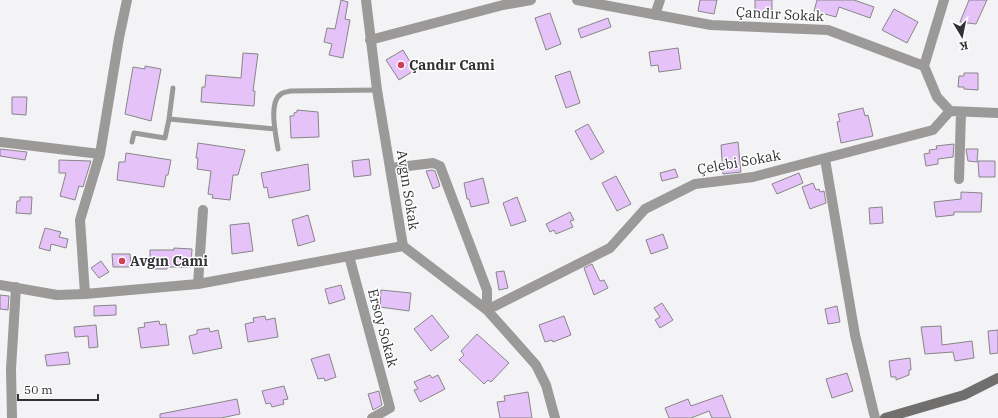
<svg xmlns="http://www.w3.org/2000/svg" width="998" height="418" font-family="'IBM Plex Serif',serif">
	<rect width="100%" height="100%" fill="#f3f3f6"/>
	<path fill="#e5c3f8" stroke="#878688" d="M 341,0 L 348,2 L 345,19 L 350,20 L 343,58 L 329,55 L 332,44 L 324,42 L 327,28 L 335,29 Z
		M 700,0 L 717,0 L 714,14 L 698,11 Z
		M 755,0 L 772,0 L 772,13 L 755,13 Z
		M 817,0 L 854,0 L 874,7 L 870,18 L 839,7 L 836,17 L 814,11 Z
		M 969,0 L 987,0 L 976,24 L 960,22 Z
		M 894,9 L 918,22 L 907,43 L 882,30 Z
		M 550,13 L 561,44 L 546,50 L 535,18 Z
		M 608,18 L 611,27 L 581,38 L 578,29 Z
		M 678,48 L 681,69 L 659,72 L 658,65 L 651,66 L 649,52 Z
		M 403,50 L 415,70 L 399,80 L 386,60 Z
		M 243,53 L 258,54 L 253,91 L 255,91 L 254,106 L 201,102 L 202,87 L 205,87 L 206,75 L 241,78 Z
		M 145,66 L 161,69 L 151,121 L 125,114 L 133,67 L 145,69 Z
		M 570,71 L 580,103 L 566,108 L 555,76 Z
		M 964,73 L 978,73 L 978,90 L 964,89 L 964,87 L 958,87 L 959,76 L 964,76 Z
		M 12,97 L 27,97 L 26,115 L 12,114 Z
		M 863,108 L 865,116 L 868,115 L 873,136 L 841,143 L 837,122 L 840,121 L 838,114 Z
		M 297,110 L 318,112 L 319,137 L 291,138 L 290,116 L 294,116 L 294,113 L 297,112 Z
		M 588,124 L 604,152 L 591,160 L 575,131 Z
		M 738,142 L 741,172 L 723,174 L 721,145 Z
		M 198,143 L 245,150 L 238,175 L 233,175 L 230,200 L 212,198 L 213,195 L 208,194 L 211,171 L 197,169 L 198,158 L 196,158 Z
		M 954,144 L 953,157 L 938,159 L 938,164 L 926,166 L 924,154 L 930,153 L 929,150 L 937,149 L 936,146 Z
		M 0,149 L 27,152 L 25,160 L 0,156 Z
		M 966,149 L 978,149 L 977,162 L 968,161 Z
		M 126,153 L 171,160 L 168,175 L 166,175 L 164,187 L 117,180 L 119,162 L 125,162 Z
		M 369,159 L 371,175 L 354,177 L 352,161 Z
		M 59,160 L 91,161 L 83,187 L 79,186 L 75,200 L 60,196 L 66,173 L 59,173 Z
		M 978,161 L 995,161 L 995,177 L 979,177 Z
		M 308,164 L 310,190 L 269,198 L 267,187 L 264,188 L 261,173 Z
		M 675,169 L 678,177 L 662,181 L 660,173 Z
		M 432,170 L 435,171 L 440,186 L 433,189 L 426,171 Z
		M 799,173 L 803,183 L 777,194 L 772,184 Z
		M 616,176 L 631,204 L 617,211 L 602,183 Z
		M 483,178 L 489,203 L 471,207 L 469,199 L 467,199 L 464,183 Z
		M 813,183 L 816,190 L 819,189 L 820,192 L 824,191 L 826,203 L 810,209 L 802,187 Z
		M 961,192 L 982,193 L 981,212 L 954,212 L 954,215 L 936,217 L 934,202 L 961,199 Z
		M 20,197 L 32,197 L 31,214 L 16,213 L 17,201 L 20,201 Z
		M 517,197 L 526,221 L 511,226 L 503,203 Z
		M 882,207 L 883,223 L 870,224 L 869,208 Z
		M 570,212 L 574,220 L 570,221 L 573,227 L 556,234 L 554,230 L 550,232 L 546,224 Z
		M 308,215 L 315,241 L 298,246 L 292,220 Z
		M 249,223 L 253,251 L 232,254 L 230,225 Z
		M 45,228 L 61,232 L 59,237 L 68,239 L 66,248 L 51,244 L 50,251 L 39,248 Z
		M 663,234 L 668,248 L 651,254 L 646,240 Z
		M 174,248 L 192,249 L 191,267 L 167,267 L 167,269 L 150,269 L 150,250 L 174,250 Z
		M 112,254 L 130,254 L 131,267 L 113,267 Z
		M 101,261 L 109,272 L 99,278 L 91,268 Z
		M 592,264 L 600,281 L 604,280 L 608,288 L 594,295 L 584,268 Z
		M 504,271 L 508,288 L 499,290 L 496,272 Z
		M 341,285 L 345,299 L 329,304 L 325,289 Z
		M 381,290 L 411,293 L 409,311 L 380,307 Z
		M 0,295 L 9,296 L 8,310 L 0,309 Z
		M 662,303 L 673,320 L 660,328 L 655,320 L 660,317 L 654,308 Z
		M 116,305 L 116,315 L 94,316 L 94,306 Z
		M 837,306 L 840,322 L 828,324 L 825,309 Z
		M 432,315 L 449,337 L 431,351 L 414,329 Z
		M 265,316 L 266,320 L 275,318 L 278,337 L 248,342 L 245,324 L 254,322 L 253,318 Z
		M 564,316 L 571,335 L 553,342 L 552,340 L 545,342 L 539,325 Z
		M 159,321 L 160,325 L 166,324 L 169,345 L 141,348 L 138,328 L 145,327 L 144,323 Z
		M 96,325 L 98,347 L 89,348 L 88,336 L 75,337 L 74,327 Z
		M 941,326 L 942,345 L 972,341 L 974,358 L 955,361 L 953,352 L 925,354 L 921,327 Z
		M 209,328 L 210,332 L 218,330 L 222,348 L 193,354 L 189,336 L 197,334 L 197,330 Z
		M 998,330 L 998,353 L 990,354 L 988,331 Z
		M 477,334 L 509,363 L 491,382 L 488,380 L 484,384 L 459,360 L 464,355 L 461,351 Z
		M 68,352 L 70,364 L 47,366 L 45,355 Z
		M 329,354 L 336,377 L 325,381 L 324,378 L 318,379 L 311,359 Z
		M 910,358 L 911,370 L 909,370 L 909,375 L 896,380 L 896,377 L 891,377 L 889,361 Z
		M 847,373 L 853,391 L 832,398 L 826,379 Z
		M 430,375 L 432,378 L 438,375 L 445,389 L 420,402 L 414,390 L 418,389 L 414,382 Z
		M 284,386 L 288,399 L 283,400 L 284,404 L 272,407 L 270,403 L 266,404 L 262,391 Z
		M 379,391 L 382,405 L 373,410 L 368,394 Z
		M 528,392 L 532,418 L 500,418 L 497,402 L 505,401 L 504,396 Z
		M 722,395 L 731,418 L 712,418 L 709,411 L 691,418 L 669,418 L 665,408 L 688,399 L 691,406 Z
		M 237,399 L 240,414 L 221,418 L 160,418 L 160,414 Z"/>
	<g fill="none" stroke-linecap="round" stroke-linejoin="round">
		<path stroke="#9b9a99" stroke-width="5" d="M 169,119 L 173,88
			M 132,142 L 134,133 L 165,138 L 169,119 L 275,129
			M 278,149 C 276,136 268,102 281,94 C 283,92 288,92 290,91 L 377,90"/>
		<path stroke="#9b9a99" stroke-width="10" d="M 366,0 L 377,90 L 403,246 L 487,310 L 536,365 L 546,385 L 555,418
			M 577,0 L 711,25 L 828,30 L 924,66 L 937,97 L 950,111 L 998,113
			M 655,15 L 660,0
			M 370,40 L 503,5 L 531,0
			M 924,66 L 944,0
			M 0,142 L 100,154
			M 825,159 L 855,335 L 875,418
			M 391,168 L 433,163 L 440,166 L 487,290 L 487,310 L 610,248 L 645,209 L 695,184 L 753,177 L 933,130 L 950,111
			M 959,179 L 961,112
			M 349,256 L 390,408 L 372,418
			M 198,284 L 203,210
			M 0,285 L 57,295 L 85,294 L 198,284 L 403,246
			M 85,294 L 80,220 L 100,154 L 119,38 L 127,0
			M 12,418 L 11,369 L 16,287"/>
		<path stroke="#706f6e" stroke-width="10" d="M 885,418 L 964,395 L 998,378"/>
	</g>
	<g fill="#cf3f57" stroke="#fff" stroke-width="1.5">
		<circle cx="401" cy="65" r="4"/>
		<circle cx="122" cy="261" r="4"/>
	</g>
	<g text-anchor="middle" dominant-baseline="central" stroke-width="3" stroke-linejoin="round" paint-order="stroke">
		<g font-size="14" fill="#313233" stroke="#fff">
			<text transform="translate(780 14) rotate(3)">Çandır Sokak</text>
			<text transform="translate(739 162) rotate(-10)">Çelebi Sokak</text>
			<text transform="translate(408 190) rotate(81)">Avgın Sokak</text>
			<text transform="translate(383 328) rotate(75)">Ersoy Sokak</text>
		</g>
		<g font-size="14" font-weight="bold" fill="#313233" stroke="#fff" text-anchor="start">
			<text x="409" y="65">Çandır Cami</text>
			<text x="130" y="261">Avgın Cami</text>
		</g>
	</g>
	<g transform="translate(962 36) rotate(170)" stroke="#ffffff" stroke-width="3" paint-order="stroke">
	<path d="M0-3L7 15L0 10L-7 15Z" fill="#313233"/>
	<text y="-6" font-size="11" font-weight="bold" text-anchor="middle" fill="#313233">K</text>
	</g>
	<path d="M18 394v6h80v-6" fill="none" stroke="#313233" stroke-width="2"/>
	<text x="24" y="394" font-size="12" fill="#313233" stroke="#ffffff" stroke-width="3" paint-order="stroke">50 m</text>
</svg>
